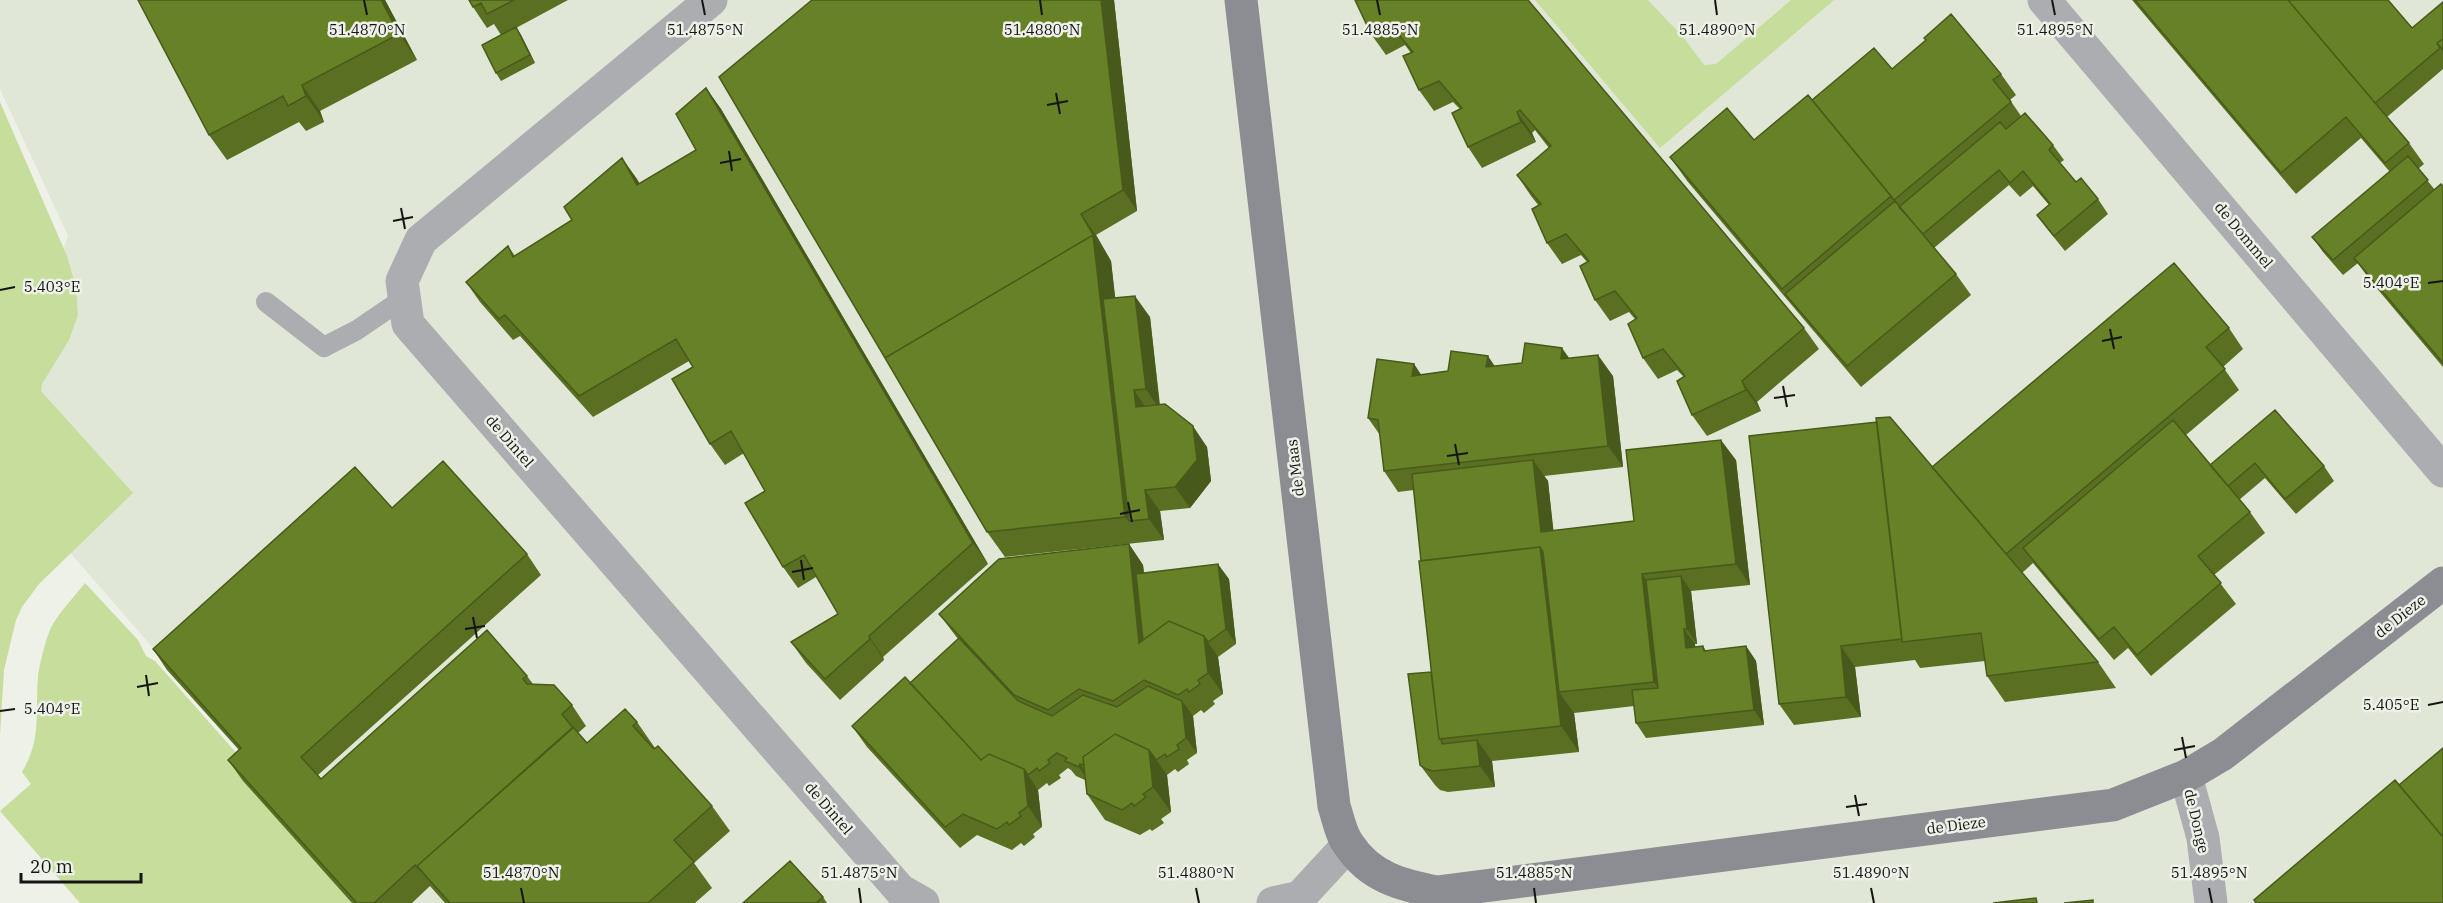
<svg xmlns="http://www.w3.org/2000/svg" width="2443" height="903" font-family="'IBM Plex Serif',serif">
	<rect width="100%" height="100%" fill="#eef1e8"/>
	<path fill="#e1e7d7" d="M 0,0 L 2443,0 L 2443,903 L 375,903 L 53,533 L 24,370 L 68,236 L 0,89 Z"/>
	<path fill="#c6dd9c" d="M 1535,0 L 1648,0 L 1684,38 L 1704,65 L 1716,64 L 1791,0 L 1834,0 L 1660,148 Z
		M 0,102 L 67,256 L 76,287 L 78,315 L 69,340 L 42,384 L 41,391 L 133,493 L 39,584 L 22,607 L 16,620 L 4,670 L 0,735 Z
		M 85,583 L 138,640 L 146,656 L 155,661 L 369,903 L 80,903 L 0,811 L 31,784 L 22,772 C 42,739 35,714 38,677 C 39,666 47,633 53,624 C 62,609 74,597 85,583 Z"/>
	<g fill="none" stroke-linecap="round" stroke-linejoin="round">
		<path stroke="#acadb1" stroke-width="20" d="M 266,302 L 324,347 L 357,330 L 404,298"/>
		<path stroke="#acadb1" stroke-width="33" d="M 711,0 L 421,240 L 402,281 L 408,324 L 900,890 L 923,903
			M 2044,0 L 2443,471
			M 2186,776 L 2203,838 L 2211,903
			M 1273,903 L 1300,897 L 1348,845"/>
		<path stroke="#8c8d93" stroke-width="33" d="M 1241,0 L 1334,806 C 1338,818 1341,835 1349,845 C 1370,877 1401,885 1437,892 L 2113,805 L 2186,776 L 2223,754 L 2443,583"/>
	</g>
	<path fill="#596f21" d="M 138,0 L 385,0 L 417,60 L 320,111 L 324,122 L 306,131 L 299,122 L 227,160 L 209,135 Z
		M 469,0 L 568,0 L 516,28 L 521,35 L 535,63 L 501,81 L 496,73 L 501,35 L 494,24 L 487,28 L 473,7 Z
		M 1114,0 L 1137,211 L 1096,235 L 1111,261 L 1115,298 L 1150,317 L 1160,405 L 1207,447 L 1211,481 L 1190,508 L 1160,511 L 1164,540 L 1005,557 L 987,532 Z
		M 1355,0 L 1528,0 L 1804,328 L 1819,349 L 1757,402 L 1761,411 L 1707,436 L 1692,415 L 1684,377 L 1677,370 L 1658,379 L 1643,358 L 1635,319 L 1629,312 L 1610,321 L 1595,300 L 1587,262 L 1581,255 L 1562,264 L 1547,243 L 1539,206 L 1531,196 L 1517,175 L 1549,148 L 1535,130 L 1532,133 L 1536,142 L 1482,168 L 1468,147 L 1460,109 L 1453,102 L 1434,111 L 1419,90 L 1411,53 L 1405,45 L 1386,55 L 1371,34 Z
		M 2132,0 L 2388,0 L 2412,28 L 2443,2 L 2443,69 L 2387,117 L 2409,143 L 2424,164 L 2418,169 L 2435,190 L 2443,186 L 2443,367 L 2369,279 L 2358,263 L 2343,275 L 2323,252 L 2312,237 L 2390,172 L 2361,138 L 2296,194 Z
		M 1924,38 L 2001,74 L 2016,95 L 2010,100 L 2021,116 L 2053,145 L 2064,160 L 2060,163 L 2076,182 L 2098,199 L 2108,214 L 2065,251 L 2048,230 L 2037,215 L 2049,205 L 2033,186 L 2020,197 L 2009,185 L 1934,248 L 1956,274 L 1971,295 L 1861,387 L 1688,182 L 1670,157 L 1754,140 L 1812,100 L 1892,69 L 1926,40 Z
		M 706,88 L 721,109 L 988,564 L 883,657 L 884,660 L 840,700 L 806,663 L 791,642 L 838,614 L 816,577 L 798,588 L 783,567 L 765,491 L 744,453 L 725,465 L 710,444 L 693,367 L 689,361 L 593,417 L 520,336 L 513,340 L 480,302 L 466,282 L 508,246 L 515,256 L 572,220 L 622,158 L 640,184 L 696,150 Z
		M 2229,328 L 2243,349 L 2223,367 L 2239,390 L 2186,435 L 2210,465 L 2275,410 L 2324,466 L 2334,481 L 2296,514 L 2265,478 L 2239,500 L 2250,512 L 2265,533 L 2214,575 L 2236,604 L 2151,676 L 2128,648 L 2114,660 L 2033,563 L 2022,573 L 2098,662 L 2116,688 L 2005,702 L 1987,676 L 1985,661 L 1920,668 L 1915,660 L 1855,667 L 1861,717 L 1794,725 L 1779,704 L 1932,467 Z
		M 1569,358 L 1613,376 L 1623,467 L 1544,476 L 1548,481 L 1553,531 L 1634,521 L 1736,460 L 1750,585 L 1691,591 L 1697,644 L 1695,644 L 1695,647 L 1703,646 L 1706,651 L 1746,646 L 1756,661 L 1764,725 L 1646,738 L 1636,723 L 1634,706 L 1574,713 L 1579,752 L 1492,761 L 1495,787 L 1448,792 L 1440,790 L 1435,785 L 1420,765 L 1431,672 L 1421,561 L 1414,490 L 1398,492 L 1384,471 L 1380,435 L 1368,418 L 1414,364 L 1421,375 Z
		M 392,508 L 527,554 L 541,575 L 318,775 L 321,779 L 527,676 L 533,684 L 572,705 L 586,726 L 578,733 L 587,743 L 637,722 L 655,748 L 654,749 L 712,806 L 730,831 L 694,863 L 712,888 L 695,903 L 445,903 L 430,886 L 412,903 L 352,903 L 243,781 L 228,760 L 239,750 L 167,670 L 153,649 Z
		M 1129,544 L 1143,565 L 1144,573 L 1229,579 L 1236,644 L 1218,657 L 1223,694 L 1213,701 L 1215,704 L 1204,713 L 1201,710 L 1193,716 L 1197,753 L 1187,760 L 1189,764 L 1178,772 L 1175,769 L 1167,775 L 1171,812 L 1161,819 L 1164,823 L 1152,831 L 1150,829 L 1140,835 L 1105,820 L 1087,794 L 1085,780 L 1076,776 L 1071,770 L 1068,768 L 1059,775 L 1061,778 L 1049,786 L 1047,783 L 1038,790 L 1042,827 L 1033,834 L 1035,837 L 1024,846 L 1021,843 L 1012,850 L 977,835 L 960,848 L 867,747 L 852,726 L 910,683 L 958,639 L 939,614 Z
		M 823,897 L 827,903 L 743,903 Z"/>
	<path fill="#485a1b" d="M 381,0 L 385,0 L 417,60 L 399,34 Z
		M 1101,0 L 1114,0 L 1137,211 L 1123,190 Z
		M 516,27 L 521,35 L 535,63 L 530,55 Z
		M 302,85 L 320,111 L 324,122 L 306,96 Z
		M 706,88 L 721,109 L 988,564 L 973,543 Z
		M 1517,112 L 1532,133 L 1536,142 L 1521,122 Z
		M 622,158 L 637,179 L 652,206 L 637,185 Z
		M 1081,214 L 1096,235 L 1111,261 L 1097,240 Z
		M 1093,235 L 1111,261 L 1141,520 L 1129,521 L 1125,517 Z
		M 1135,296 L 1150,317 L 1160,410 L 1146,389 Z
		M 1562,348 L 1577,369 L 1561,359 Z
		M 1598,355 L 1613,376 L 1623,467 L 1608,446 Z
		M 1488,356 L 1502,377 L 1486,367 Z
		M 1414,364 L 1428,385 L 1412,376 Z
		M 1742,381 L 1757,402 L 1761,411 L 1746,390 Z
		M 1134,390 L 1148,411 L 1136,407 Z
		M 1193,426 L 1207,447 L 1211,481 L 1190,508 L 1175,487 Z
		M 1721,440 L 1736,460 L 1750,585 L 1736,564 Z
		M 1533,460 L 1548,481 L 1556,553 L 1541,532 Z
		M 1145,490 L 1160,511 L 1164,540 L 1149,519 Z
		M 1129,544 L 1143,565 L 1152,643 L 1139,643 Z
		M 1540,547 L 1558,573 L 1559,692 L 1574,713 L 1579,752 L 1561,726 Z
		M 1218,564 L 1229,579 L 1236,644 L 1226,629 Z
		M 1642,574 L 1656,595 L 1668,703 L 1654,682 Z
		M 1681,576 L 1691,591 L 1697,644 L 1687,629 Z
		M 1684,629 L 1695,644 L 1697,663 L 1686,648 Z
		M 869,636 L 883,657 L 884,660 L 870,639 Z
		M 1204,636 L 1218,657 L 1223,694 L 1208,673 Z
		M 1746,646 L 1756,661 L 1764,725 L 1754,710 Z
		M 1841,646 L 1855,667 L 1861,717 L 1846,697 Z
		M 1182,701 L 1193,716 L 1197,753 L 1186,738 Z
		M 1477,740 L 1492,761 L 1495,787 L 1480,766 Z
		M 1149,750 L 1167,775 L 1171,812 L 1153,787 Z
		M 1080,764 L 1090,779 L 1089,782 L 1079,767 Z
		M 1024,769 L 1038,790 L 1042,827 L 1028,806 Z"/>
	<path fill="#678126" stroke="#485a1b" stroke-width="1.5" d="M 138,0 L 381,0 L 399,34 L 302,85 L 306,96 L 288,106 L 283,96 L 209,135 Z
		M 469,0 L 514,0 L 487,14 L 481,3 L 473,7 Z
		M 812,0 L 1101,0 L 1123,190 L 1081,214 L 1096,240 L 1093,235 L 885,358 L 719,77 Z
		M 1355,0 L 1528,0 L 1804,328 L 1742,381 L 1746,390 L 1692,415 L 1677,381 L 1685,376 L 1663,349 L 1643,358 L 1628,324 L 1637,318 L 1615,291 L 1595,300 L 1580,266 L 1589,261 L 1566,234 L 1547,243 L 1532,209 L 1541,204 L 1517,175 L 1551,146 L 1520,110 L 1517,112 L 1521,122 L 1468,147 L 1452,113 L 1462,108 L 1439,81 L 1419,90 L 1403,56 L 1413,52 L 1390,24 L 1371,34 Z
		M 2135,0 L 2288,0 L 2409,143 L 2385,163 L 2346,117 L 2281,173 Z
		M 2288,0 L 2388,0 L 2412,28 L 2443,2 L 2443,39 L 2437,43 L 2440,48 L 2375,103 Z
		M 1951,14 L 2001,74 L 1993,80 L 2011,102 L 1894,200 L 1812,100 L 1874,48 L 1892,69 L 1926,40 L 1924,38 Z
		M 516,27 L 530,55 L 496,73 L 482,45 Z
		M 2443,39 L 2443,50 L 2437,43 Z
		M 706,88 L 973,543 L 869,636 L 870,639 L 825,679 L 791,642 L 838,614 L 804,555 L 783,567 L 745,503 L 765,491 L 731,431 L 710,444 L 672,379 L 693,367 L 676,339 L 579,396 L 505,315 L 499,319 L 466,282 L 508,246 L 513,257 L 572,220 L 564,207 L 622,158 L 637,185 L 696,150 L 676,114 Z
		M 1808,95 L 1891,196 L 1782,289 L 1670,157 L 1727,108 L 1754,140 Z
		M 2025,113 L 2053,145 L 2049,150 L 2076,182 L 2081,178 L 2098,199 L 2054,236 L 2037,215 L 2050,204 L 2023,171 L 2010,183 L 1999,170 L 1923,234 L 1899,207 L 2000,122 L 2006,129 Z
		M 2408,156 L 2428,180 L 2333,260 L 2312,237 Z
		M 2441,184 L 2443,186 L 2443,363 L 2354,258 Z
		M 1895,201 L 1956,274 L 1847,366 L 1785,294 Z
		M 1093,235 L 1125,517 L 987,532 L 885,358 Z
		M 2174,263 L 2229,328 L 2206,347 L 2225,369 L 2006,554 L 1932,467 Z
		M 1135,296 L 1146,389 L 1134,390 L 1136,407 L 1165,404 L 1193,426 L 1197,460 L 1175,487 L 1145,490 L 1149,519 L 1129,521 L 1103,299 Z
		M 1525,343 L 1562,348 L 1561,359 L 1598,355 L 1608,446 L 1384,471 L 1378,420 L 1368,418 L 1377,359 L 1414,364 L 1412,376 L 1448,371 L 1451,351 L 1488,356 L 1486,367 L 1522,363 Z
		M 2275,410 L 2324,466 L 2285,499 L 2255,463 L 2228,486 L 2210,465 Z
		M 1890,417 L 2098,662 L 1987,676 L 1981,633 L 1902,642 L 1876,418 Z
		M 2173,420 L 2250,512 L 2198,556 L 2221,583 L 2137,655 L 2114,627 L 2099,639 L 2023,548 Z
		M 1877,422 L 1902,639 L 1841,646 L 1846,697 L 1779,704 L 1749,436 Z
		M 1721,440 L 1736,564 L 1642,574 L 1654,682 L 1559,692 L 1543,552 L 1540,547 L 1421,561 L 1412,474 L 1533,460 L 1541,532 L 1634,521 L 1626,450 Z
		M 443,461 L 527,554 L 301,757 L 321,779 L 487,630 L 527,676 L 523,679 L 527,684 L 554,685 L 572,705 L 562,714 L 573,728 L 417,866 L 421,871 L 415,865 L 374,903 L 357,903 L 228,760 L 241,748 L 153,649 L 355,467 L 392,508 Z
		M 1129,544 L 1139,643 L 1169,621 L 1204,636 L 1208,673 L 1198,680 L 1200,684 L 1189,692 L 1187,689 L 1178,695 L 1144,680 L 1113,701 L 1079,689 L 1048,710 L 1014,695 L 939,614 L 999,559 Z
		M 1540,547 L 1561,726 L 1439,739 L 1419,561 Z
		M 1218,564 L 1226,629 L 1208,642 L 1204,636 L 1169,621 L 1143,640 L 1136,574 Z
		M 1681,576 L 1687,629 L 1684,629 L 1686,648 L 1703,646 L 1704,651 L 1746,646 L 1754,710 L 1636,723 L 1632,690 L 1658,688 L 1646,580 Z
		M 959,638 L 1018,701 L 1052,716 L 1083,695 L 1117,707 L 1148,686 L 1182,701 L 1186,738 L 1177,745 L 1179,749 L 1167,757 L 1165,754 L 1156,760 L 1149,750 L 1115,734 L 1083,757 L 1084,765 L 1080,764 L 1079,767 L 1065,761 L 1067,758 L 1057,753 L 1048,760 L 1050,763 L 1039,771 L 1037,768 L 1028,775 L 1024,769 L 989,754 L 981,760 L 910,683 Z
		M 1431,672 L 1439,739 L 1441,739 L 1442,744 L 1477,740 L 1480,766 L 1433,771 L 1426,769 L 1420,765 L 1408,674 Z
		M 905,677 L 981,760 L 989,754 L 1024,769 L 1028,806 L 1019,813 L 1021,816 L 1009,825 L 1007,822 L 997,829 L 963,814 L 945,827 L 852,726 Z
		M 625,709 L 637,722 L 633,726 L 654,749 L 658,746 L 712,806 L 674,840 L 694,862 L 648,903 L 450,903 L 417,866 L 573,727 L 587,743 Z
		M 1115,734 L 1149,750 L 1153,787 L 1143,794 L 1146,797 L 1134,806 L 1132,803 L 1122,810 L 1087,794 L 1083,757 Z
		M 2443,748 L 2443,837 L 2399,785 Z
		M 2395,780 L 2443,837 L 2443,903 L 2256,903 L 2254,900 Z
		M 790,861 L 823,897 L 816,903 L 743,903 Z
		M 2036,898 L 2037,903 L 1993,903 Z
		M 2093,900 L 2093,903 L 2064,903 Z"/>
	<path fill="none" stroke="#141512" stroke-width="2" d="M 364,0 L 367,15M 702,0 L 705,15M 1040,0 L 1042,15M 1377,0 L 1380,15M 1715,0 L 1717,15M 2052,0 L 2055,15M 1056,93 L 1060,114M 1047,105 L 1068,101M 729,151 L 732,171M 720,163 L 741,159M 401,208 L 405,229M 393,221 L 413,217M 2428,283 L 2443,281M 0,290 L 15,287M 2110,329 L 2114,349M 2102,341 L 2122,337M 1783,386 L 1787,407M 1774,398 L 1795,395M 1455,444 L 1459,465M 1447,456 L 1468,453M 1128,502 L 1132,522M 1120,514 L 1140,510M 801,560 L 804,580M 792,572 L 813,568M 473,617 L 477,638M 465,629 L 485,626M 146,675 L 149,696M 137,687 L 158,683M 2428,705 L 2443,702M 0,711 L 15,709M 2182,737 L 2186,758M 2174,750 L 2195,746M 1855,795 L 1859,816M 1846,807 L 1867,804M 521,888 L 524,903M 859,888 L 861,903M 1196,888 L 1199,903M 1534,888 L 1536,903M 1871,888 L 1874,903M 2209,888 L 2212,903"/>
	<g text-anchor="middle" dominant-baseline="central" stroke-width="5" stroke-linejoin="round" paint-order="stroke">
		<g font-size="15" fill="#141512" stroke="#eef1e8">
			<text transform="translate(2244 235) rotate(50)">de Dommel</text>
			<text transform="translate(510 441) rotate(49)">de Dintel</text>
			<text transform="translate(1295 468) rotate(-97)">de Maas</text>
			<text transform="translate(2400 616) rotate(-38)">de Dieze</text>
			<text transform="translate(829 808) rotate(49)">de Dintel</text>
			<text transform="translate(2197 821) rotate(77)">de Donge</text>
			<text transform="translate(1956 825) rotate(-7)">de Dieze</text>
		</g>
	</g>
	<g font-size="15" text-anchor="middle" fill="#141512" stroke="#eef1e8" stroke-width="5" stroke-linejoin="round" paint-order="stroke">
		<text x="367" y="35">51.4870°N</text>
		<text x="705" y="35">51.4875°N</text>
		<text x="1042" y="35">51.4880°N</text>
		<text x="1717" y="35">51.4890°N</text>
		<text x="2055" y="35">51.4895°N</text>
		<text x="1380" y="35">51.4885°N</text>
		<text x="2391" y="288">5.404°E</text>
		<text x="52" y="292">5.403°E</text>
		<text x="2391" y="710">5.405°E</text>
		<text x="52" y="714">5.404°E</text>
		<text x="521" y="878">51.4870°N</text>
		<text x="859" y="878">51.4875°N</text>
		<text x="1196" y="878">51.4880°N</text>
		<text x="1534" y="878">51.4885°N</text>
		<text x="1871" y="878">51.4890°N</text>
		<text x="2209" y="878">51.4895°N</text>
	</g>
	<path d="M21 873v9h120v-9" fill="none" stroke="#141512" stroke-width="3"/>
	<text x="30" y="873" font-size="18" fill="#141512" stroke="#eef1e8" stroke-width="4.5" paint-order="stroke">20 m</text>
</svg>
